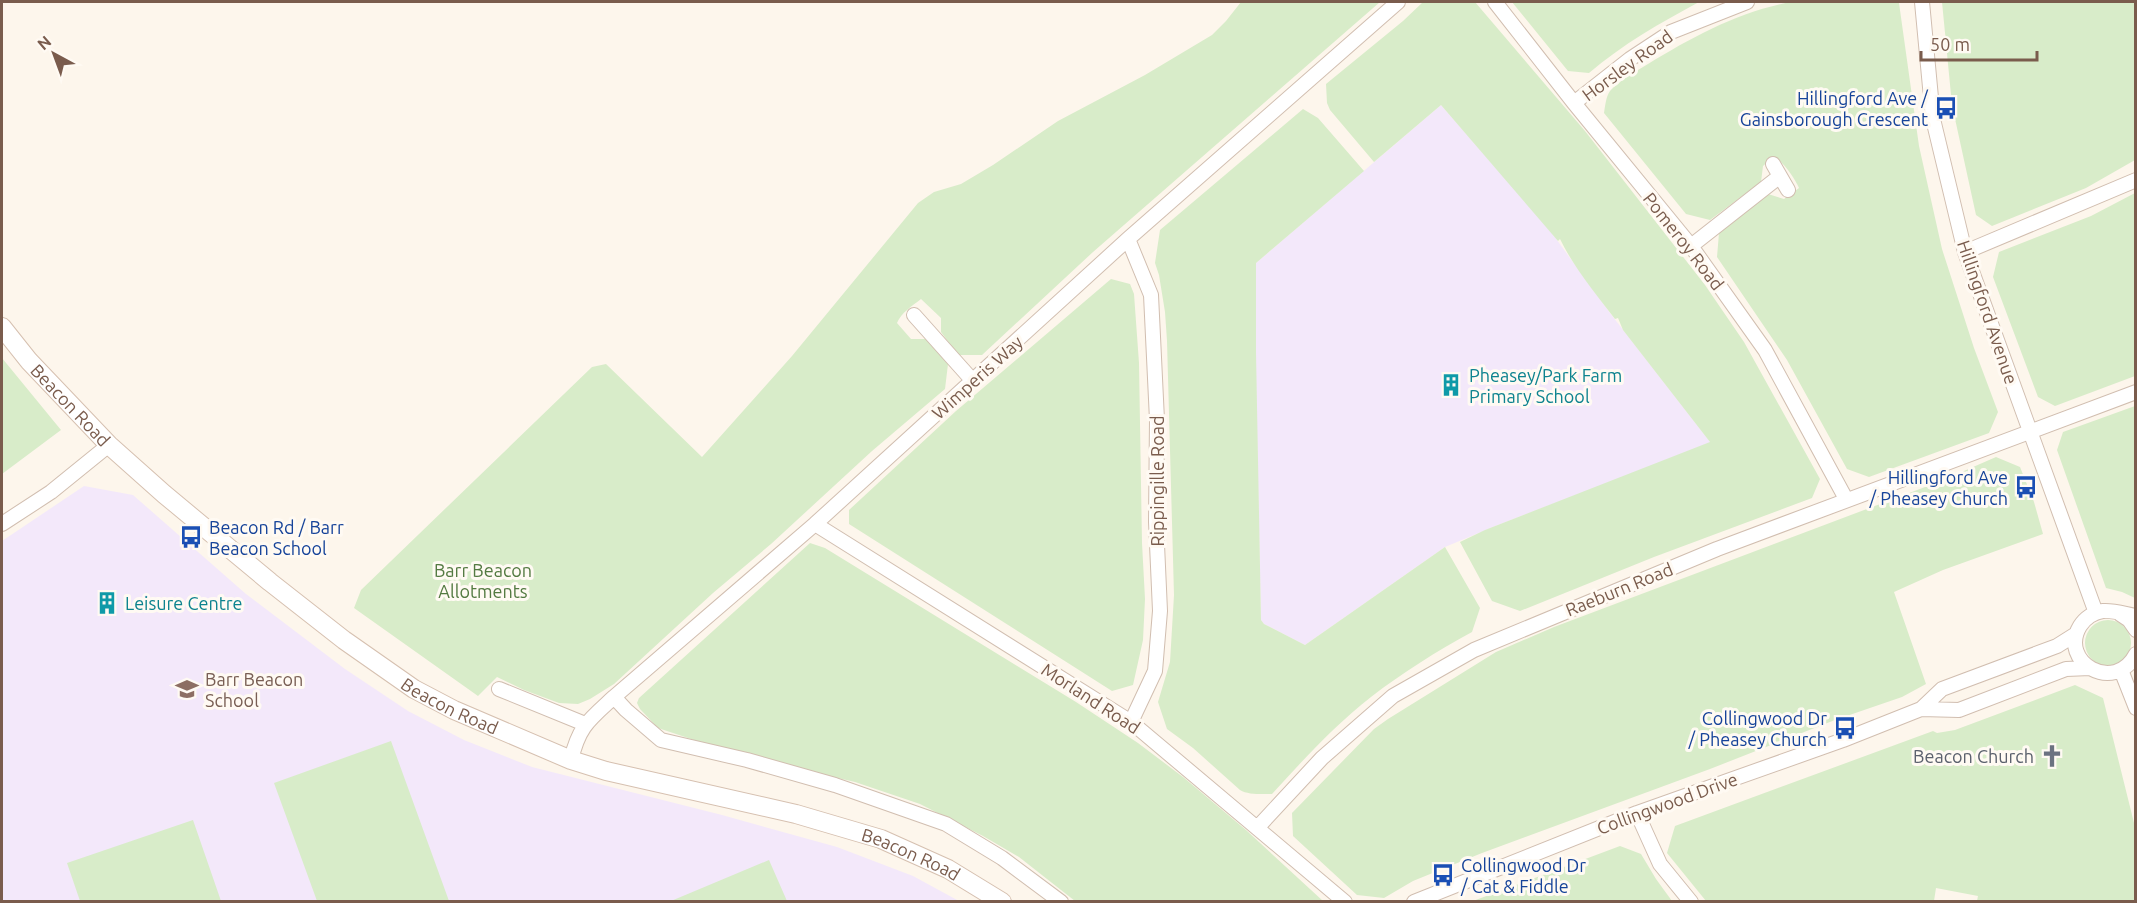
<svg xmlns="http://www.w3.org/2000/svg" width="2137" height="903" font-family="Ubuntu,sans-serif">
	<rect width="100%" height="100%" fill="#fdf6ec"/>
	<path fill="#f3e8fa" d="M 1441,105 L 1549,229 L 1610,313 L 1711,443 L 1498,525 L 1445,547 L 1305,645 L 1264,624 L 1261,620 L 1255,346 L 1256,263 Z
		M 84,486 L 133,495 L 246,594 L 345,669 L 408,711 L 464,740 L 532,767 L 722,815 L 837,847 L 913,876 L 959,901 L 2,902 L 2,541 Z"/>
	<path fill="#d8ecc9" d="M 1241,2 L 1380,2 L 1093,252 L 982,355 L 958,355 L 941,332 L 941,318 L 921,299 C 912,306 901,313 897,323 L 911,339 L 926,339 L 948,364 L 945,389 L 872,451 L 771,544 L 713,593 L 614,684 L 590,699 L 578,704 L 559,703 L 524,690 L 497,677 L 478,696 L 354,608 L 361,590 L 592,367 L 606,364 L 702,457 L 792,356 L 918,203 L 934,192 L 961,184 L 993,165 L 1058,121 L 1145,75 L 1212,35 L 1226,21 Z
		M 1423,2 L 1475,2 L 1585,131 L 1705,285 L 1744,342 L 1820,479 L 1812,498 L 1654,557 L 1520,611 L 1492,601 L 1460,542 L 1485,530 L 1710,442 L 1623,330 L 1618,318 L 1615,319 C 1596,294 1574,268 1560,239 L 1558,241 L 1441,105 L 1374,162 L 1330,110 L 1327,103 L 1326,84 L 1403,21 Z
		M 1512,2 L 1699,2 C 1660,23 1623,44 1589,73 L 1568,71 Z
		M 1791,2 L 1899,3 L 1919,146 L 1942,249 L 1974,348 L 1998,412 L 1989,433 L 1869,477 L 1847,469 L 1787,360 L 1717,257 L 1719,233 L 1768,194 L 1784,199 L 1799,188 C 1795,179 1782,159 1773,157 L 1763,166 L 1761,182 L 1710,220 L 1686,214 L 1604,113 C 1605,107 1606,96 1610,91 C 1620,80 1635,72 1648,64 C 1692,37 1740,11 1791,2 Z
		M 1942,2 L 2135,2 L 2135,160 L 2086,188 L 1992,226 L 1976,215 L 1952,105 Z
		M 1303,109 L 1318,118 L 1364,171 L 1256,263 L 1256,352 L 1261,620 L 1264,624 L 1305,645 L 1445,547 L 1480,608 L 1472,632 C 1437,651 1402,673 1371,697 C 1334,726 1303,760 1272,794 C 1262,794 1248,795 1240,790 L 1193,748 L 1167,729 L 1158,702 L 1170,662 L 1174,595 L 1167,341 L 1165,312 L 1159,275 L 1155,263 L 1160,230 Z
		M 2135,193 L 2135,376 L 2055,406 L 2038,397 L 1993,277 L 1999,252 L 2091,216 Z
		M 1111,279 L 1130,284 L 1134,294 L 1139,363 L 1142,543 L 1145,599 L 1143,640 L 1133,685 L 1112,691 L 849,524 L 849,510 L 956,411 Z
		M 2,358 L 61,430 L 2,474 Z
		M 2135,406 L 2136,406 L 2135,598 L 2122,592 L 2106,588 L 2057,450 L 2063,432 Z
		M 1996,457 L 2020,467 L 2034,502 L 2043,534 L 1943,570 L 1894,592 L 1926,684 L 1902,697 L 1835,720 L 1710,769 L 1482,853 L 1413,881 L 1384,898 L 1357,895 L 1293,836 L 1292,813 L 1374,729 L 1388,719 L 1496,652 L 1554,627 L 1941,481 Z
		M 810,543 L 825,548 L 1076,702 L 1138,743 L 1183,777 L 1246,830 L 1323,901 L 1075,901 L 1019,857 L 983,836 L 920,804 L 855,782 L 736,754 L 658,728 L 640,709 L 637,703 L 639,698 Z
		M2085 643a23 23 0 1 1 46 0a23 23 0 1 1-46 0Z
		M 2075,685 L 2103,698 L 2135,827 L 2135,901 L 1977,901 L 1978,896 L 1936,888 L 1934,901 L 1706,901 L 1667,853 L 1675,826 L 1933,731 L 1937,733 L 1955,730 Z
		M 391,741 L 449,901 L 317,901 L 274,783 Z
		M 193,820 L 221,901 L 80,901 L 67,863 Z
		M 1620,846 L 1641,854 L 1656,879 L 1672,901 L 1473,901 Z
		M 769,860 L 787,901 L 671,901 Z"/>
	<g fill="none" stroke-linecap="round" stroke-linejoin="round">
		<g stroke="#d1beb0" stroke-width="16">
			<path id="minor" d="M 1495,2 L 1574,103 L 1691,246 L 1765,350 L 1846,499
				M 1922,2 L 1933,119 L 1965,252 L 2096,613
				M 1574,103 L 1630,59 L 1671,32 L 1747,2
				M 1773,164 L 1788,190
				M 1128,239 L 1151,295 L 1157,420 L 1156,522 L 1160,611 L 1155,671 L 1131,722
				M 1691,246 L 1780,176
				M 1965,252 L 2136,180
				M 914,315 L 973,381
				M 2,524 L 51,492 L 109,445
				M 815,524 L 1131,722 L 1345,902
				M 2120,614 L 2129,620 L 2136,630
				M 2136,616 C 2125,614 2113,610 2103,611 C 2094,612 2085,618 2080,626 C 2058,662 2115,695 2136,654
				M 2121,670 L 2136,708
				M 499,689 L 585,724
				M 614,697 L 626,710 L 661,740 L 747,760 L 835,785 L 946,824 L 1002,858 L 1061,902
				M 1921,709 L 1959,710 L 2066,669 L 2090,668
				M 571,760 C 579,726 589,720 614,697 L 815,524 L 1128,239 L 1398,2
				M 1637,813 L 1660,864 L 1691,902
				M 1258,827 L 1322,758 L 1393,696 L 1474,650 L 1717,549 L 2136,392
				M 1414,902 L 1637,813 L 1843,740 L 1921,709 L 1942,689 L 2057,646 L 2076,634"/>
		</g>
		<g stroke="#d6c0b0" stroke-width="20">
			<g id="secondary">
				<path id="s1" d="M 2,327 L 29,361 L 109,445 L 164,494 L 270,582 L 344,640 L 414,689 L 454,710 L 571,760 L 606,771 L 796,814 L 881,839 L 948,869 L 1002,902"/>
			</g>
		</g>
		<use href="#minor" stroke="#fff" stroke-width="14"/>
		<use href="#secondary" stroke="#fff" stroke-width="18"/>
	</g>
	<defs>
		<g id="bus-bare" transform="scale(1.8)"><path d="M-5-6H5V4H4V6H2V4H-2V6H-4V4H-5ZM-3.5-4V0h7V-4ZM-3.5 1.2v1.5H-2V1.2ZM2 1.2v1.5H3.5V1.2Z" fill="#1a4fb4" stroke="#fffaf3" stroke-width="2.5" paint-order="stroke"/></g>
		<g id="building-bare" transform="scale(1.8)"><path d="M-4-6H4V6H1V3H-1V6H-4ZM-2.5-4.3h1.7v1.8h-1.7ZM.8-4.3h1.7v1.8H.8ZM-2.5-1h1.7V.8h-1.7ZM.8-1h1.7V.8H.8Z" fill="#0f9aa8" stroke="#fffaf3" stroke-width="2.5" paint-order="stroke"/></g>
		<g id="school-bare" transform="scale(1.8)"><path d="M0-5L7-2L0 1L-7-2ZM-4 1L0 2.5L4 1V4Q0 6-4 4Z" fill="#8d6e63" stroke="#fffaf3" stroke-width="2.5" paint-order="stroke"/></g>
		<g id="church-bare" transform="scale(1.8)"><path d="M-1.2-6h2.4v3.5h3.3v2.4h-3.3V6h-2.4V-.1h-3.3v-2.4h3.3Z" fill="#6b7280" stroke="#fffaf3" stroke-width="2.5" paint-order="stroke"/></g>
	</defs>
	<g fill-rule="evenodd">
		<use href="#bus-bare" x="1946" y="108"/>
		<use href="#building-bare" x="1451" y="385"/>
		<use href="#bus-bare" x="2026" y="487"/>
		<use href="#bus-bare" x="191" y="537"/>
		<use href="#building-bare" x="107" y="603"/>
		<use href="#school-bare" x="187" y="689"/>
		<use href="#bus-bare" x="1845" y="728"/>
		<use href="#church-bare" x="2052" y="756"/>
		<use href="#bus-bare" x="1443" y="875"/>
	</g>
	<g text-anchor="middle" dominant-baseline="central" stroke-width="6" stroke-linejoin="round" paint-order="stroke">
		<g font-size="18" fill="#7a5c4d" stroke="#fffaf3">
			<text transform="translate(1627 65) rotate(-36)">Horsley Road</text>
			<text transform="translate(1684 241) rotate(52)">Pomeroy Road</text>
			<text transform="translate(1988 312) rotate(71)">Hillingford Avenue</text>
			<text transform="translate(977 377) rotate(-42)">Wimperis Way</text>
			<text stroke="none"><textPath href="#s1" startOffset="104">Beacon Road</textPath></text>
			<text transform="translate(1157 481) rotate(-90)">Rippingille Road</text>
			<text transform="translate(1619 589) rotate(-22)">Raeburn Road</text>
			<text transform="translate(1091 698) rotate(33)">Morland Road</text>
			<text stroke="none"><textPath href="#s1" startOffset="590">Beacon Road</textPath></text>
			<text transform="translate(1667 803) rotate(-20)">Collingwood Drive</text>
			<text stroke="none"><textPath href="#s1" startOffset="1076">Beacon Road</textPath></text>
		</g>
		<g font-size="18" fill="#164399" stroke="#fffaf3" text-anchor="end">
			<text x="1928" y="98">Hillingford Ave /<tspan x="1928" dy="21">Gainsborough Crescent</tspan></text>
			<text x="2008" y="477">Hillingford Ave<tspan x="2008" dy="21">/ Pheasey Church</tspan></text>
			<text x="209" y="527" text-anchor="start">Beacon Rd / Barr<tspan x="209" dy="21">Beacon School</tspan></text>
			<text x="1827" y="718">Collingwood Dr<tspan x="1827" dy="21">/ Pheasey Church</tspan></text>
			<text x="1461" y="865" text-anchor="start">Collingwood Dr<tspan x="1461" dy="21">/ Cat &amp; Fiddle</tspan></text>
		</g>
		<g font-size="18" fill="#0d838f" stroke="#fffaf3" text-anchor="start">
			<text x="1469" y="375">Pheasey/Park Farm<tspan x="1469" dy="21">Primary School</tspan></text>
			<text x="125" y="603">Leisure Centre</text>
		</g>
		<g font-size="18" fill="#537a41" stroke="#fffaf3">
			<text x="483" y="570">Barr Beacon<tspan x="483" dy="21">Allotments</tspan></text>
		</g>
		<g font-size="18" fill="#785e54" stroke="#fffaf3" text-anchor="start">
			<text x="205" y="679">Barr Beacon<tspan x="205" dy="21">School</tspan></text>
		</g>
		<g font-size="18" fill="#5b616d" stroke="#fffaf3" text-anchor="end">
			<text x="2034" y="756">Beacon Church</text>
		</g>
	</g>
	<rect width="2137" height="903" fill="none" stroke="#7a5c4d" stroke-width="6"/>
	<g transform="translate(54 54) rotate(319)" stroke="#fffaf3" stroke-width="4.5" paint-order="stroke">
	<path d="M0-4.5L10 22L0 15L-10 22Z" fill="#7a5c4d"/>
	<text y="-9" font-size="16" font-weight="bold" text-anchor="middle" fill="#7a5c4d">N</text>
	</g>
	<path d="M1921 51v9h116v-9" fill="none" stroke="#7a5c4d" stroke-width="3"/>
	<text x="1930" y="51" font-size="18" fill="#7a5c4d" stroke="#fffaf3" stroke-width="4.5" paint-order="stroke">50 m</text>
</svg>
